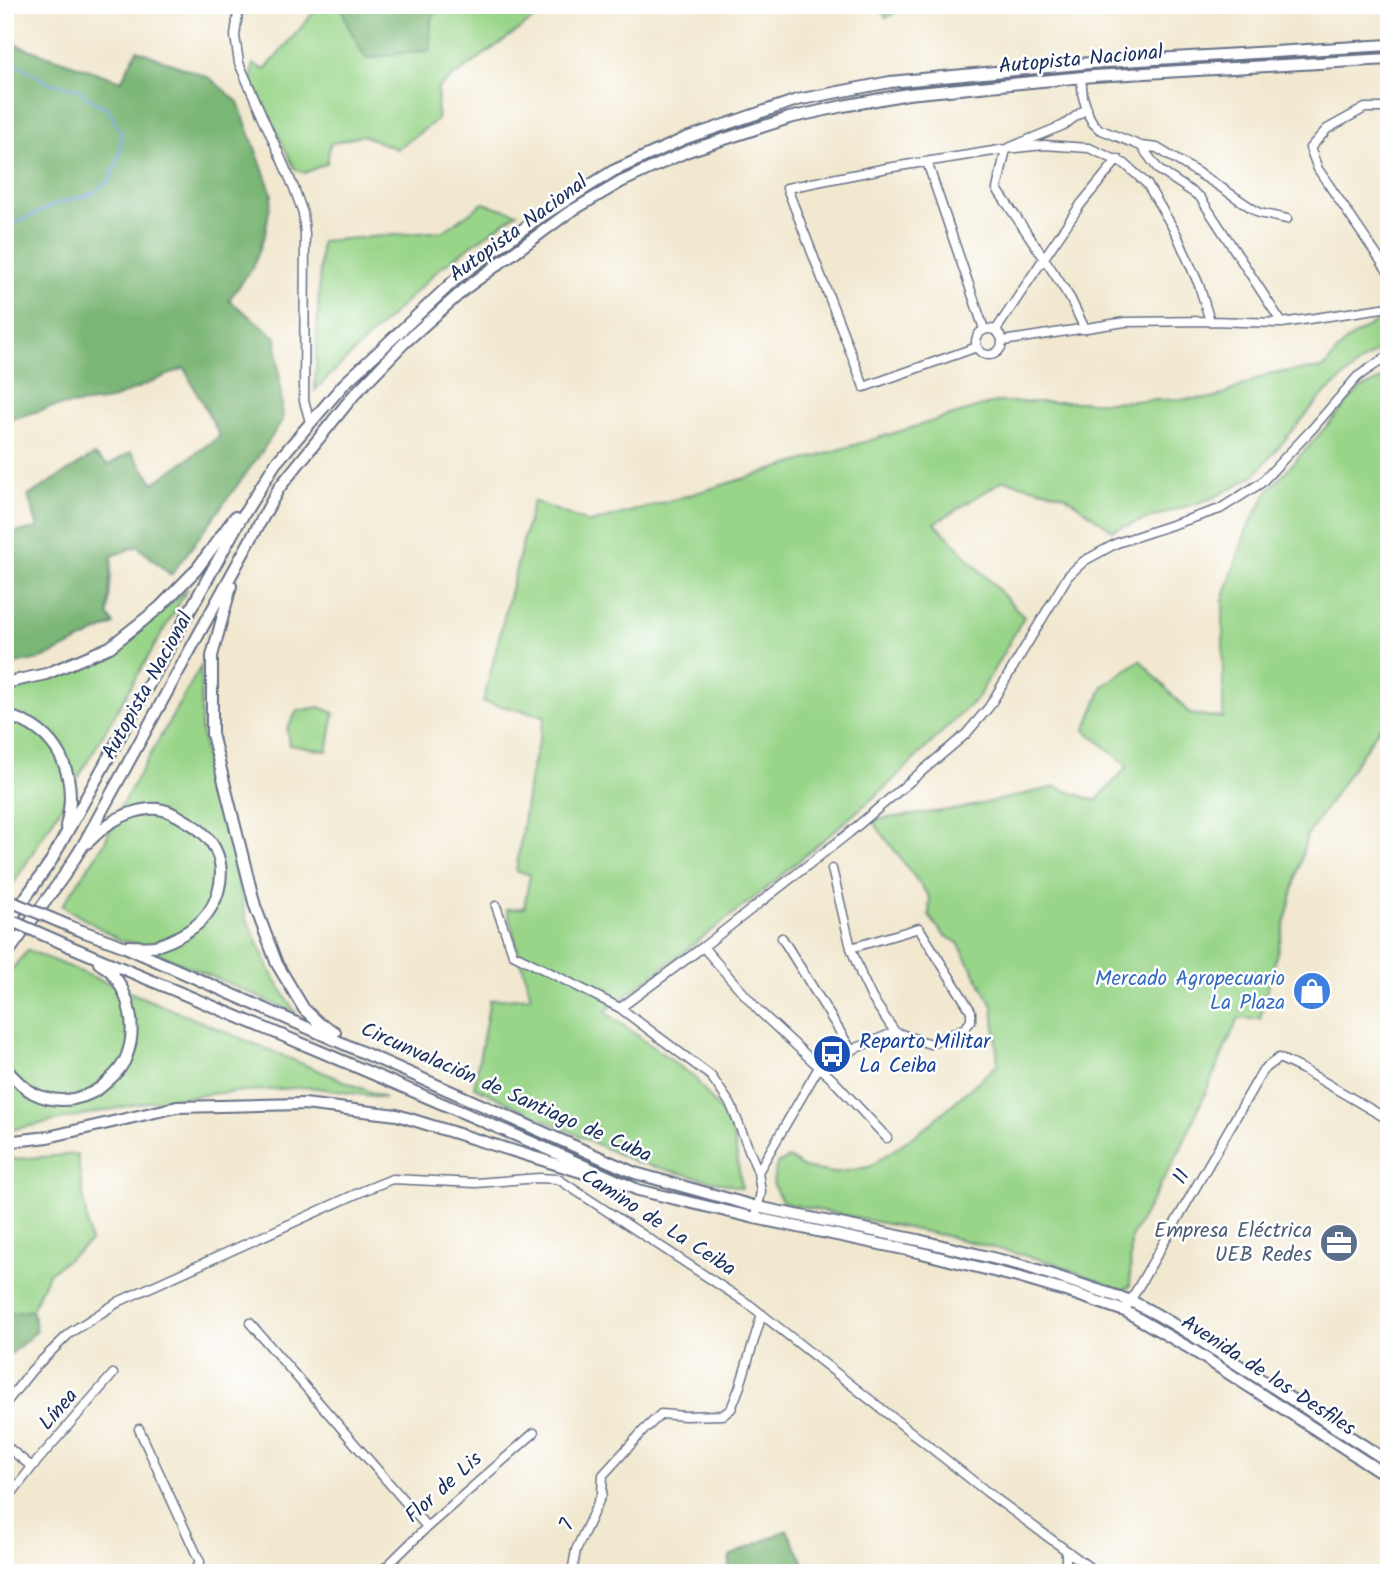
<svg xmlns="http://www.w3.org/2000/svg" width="1394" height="1578" viewBox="0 0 1394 1578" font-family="Kalam,sans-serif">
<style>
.green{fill:#99d589;stroke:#5a8274;stroke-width:2}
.forest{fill:#7ab675;stroke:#4a726a;stroke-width:2}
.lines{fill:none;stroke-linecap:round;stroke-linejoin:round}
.stream{stroke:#72a1db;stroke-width:2.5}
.minor-casing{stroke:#667086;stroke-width:11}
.highway-casing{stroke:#667086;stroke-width:14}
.minor{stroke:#fff;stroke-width:8}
.highway{stroke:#fff;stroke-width:10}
.highway-bridge-casing{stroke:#667086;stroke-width:14;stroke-linecap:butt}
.highway-bridge{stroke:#fff;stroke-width:10}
.labels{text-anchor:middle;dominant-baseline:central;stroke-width:5;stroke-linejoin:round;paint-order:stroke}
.street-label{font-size:21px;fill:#1b2f5e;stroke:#fff}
.shop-label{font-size:21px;fill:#366cbe;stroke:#fff;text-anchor:end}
.transit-label{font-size:21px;fill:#164399;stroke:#fff;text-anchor:start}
.service-label{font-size:21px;fill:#4e5e75;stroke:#fff;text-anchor:end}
</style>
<rect width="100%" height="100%" fill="#fff"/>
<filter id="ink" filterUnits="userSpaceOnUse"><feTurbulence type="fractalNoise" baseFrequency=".0143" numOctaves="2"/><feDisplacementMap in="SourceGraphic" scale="14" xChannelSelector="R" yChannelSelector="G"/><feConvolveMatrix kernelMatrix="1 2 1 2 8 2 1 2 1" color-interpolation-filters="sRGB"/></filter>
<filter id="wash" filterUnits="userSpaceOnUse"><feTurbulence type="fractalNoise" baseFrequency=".00686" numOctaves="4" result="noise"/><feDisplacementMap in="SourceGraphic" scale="28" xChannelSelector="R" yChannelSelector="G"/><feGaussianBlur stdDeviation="1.57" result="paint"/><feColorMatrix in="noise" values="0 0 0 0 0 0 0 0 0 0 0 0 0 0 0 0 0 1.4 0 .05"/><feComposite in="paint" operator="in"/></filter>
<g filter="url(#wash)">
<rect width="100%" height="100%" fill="#f1e8cf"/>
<path class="green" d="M320,5H542L546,10L438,88L437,120L397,149L362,135L330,144L327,163L305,173L295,169L252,82L253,64L265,70Z
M878,5H906L886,18Z
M483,203L517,213L440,268L315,390L321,241L444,231Z
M1389,314V344L1364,360L1322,396L1255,475L1213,498L1112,530L1064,495L1004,480L935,523L1024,617L978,697L887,786L763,891L605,1012L694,1077L732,1127L742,1188L635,1162L474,1087L490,1000L531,997L507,909L524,908L530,874L516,872L530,775L545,716L483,702L533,501L590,523L683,497L996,402H1105L1215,398L1271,373L1324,368L1346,341Z
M1389,376V717L1384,721L1307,836L1260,1019H1238L1182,1146L1131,1238L1130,1286L1121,1290L1054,1263L946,1236L784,1203C772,1186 771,1185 777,1164L789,1158L804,1168L834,1173L869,1167L925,1128L998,1064L993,1006L958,943L944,935L929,916L930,898L872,820L959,809L1056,787L1096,801L1128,766L1085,730L1103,686L1140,660L1190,714L1223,718V600L1247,529L1269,490L1360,389Z
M188,588L71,790C65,802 58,812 51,823C37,845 24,868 9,890L5,888V691L51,679L115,652Z
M201,666V728L211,790L231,847L246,918L273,977L296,1013L132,942L120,940L62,906L104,844L117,813Z
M320,707L334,713L327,751L289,745L287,730L297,711Z
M28,950L385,1098L310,1087L218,1093L153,1101L5,1131V977Z
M77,1154L90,1242L48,1274L32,1310L5,1314V1160Z"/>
<path class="forest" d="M342,5H443L431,19L430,51L402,53L366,59L347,24Z
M5,41L121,81L137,50L210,78L238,102L272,194L265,234L253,267L229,300L276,337L283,419L259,456L171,575L137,546L112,556L108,615L114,624L44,658L5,666V534L38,528L28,496L94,455L108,465L131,452L154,483L220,436L184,368L110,400L52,407L5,421V192L11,189L5,172Z
M32,1310L37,1331L5,1359V1314Z
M787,1530L809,1573H728L730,1556Z"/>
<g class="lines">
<path class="stream" d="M5,60L15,63L49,83L77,89L98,104L106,106L121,132L120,154L110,180L92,194L56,204L5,228"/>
</g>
</g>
<g filter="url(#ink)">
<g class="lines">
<defs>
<path id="minor" d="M239,5L235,36L239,63L294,188L303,213L305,235L304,401L310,422
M1081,77L1083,97L1089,116L1093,123L1099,129L1141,146L1157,148L1213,182L1259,213L1287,219
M1087,108L1064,125L1006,149L997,189L1044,258L1081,204L1118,159
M1382,108H1365L1327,129L1310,148L1318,169L1389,273
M1141,146L1159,170L1200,197L1282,323
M927,162L984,329
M976 342a13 13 0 1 1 26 0a13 13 0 1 1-26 0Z
M996,330L1044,258L1070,298L1085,329
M1003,341L1125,322L1210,321L1282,323L1389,307
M977,347L864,387L787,188L887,168L1006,149L1044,145L1089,148L1125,164L1147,184L1176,233L1199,285L1210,321
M832,869L851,948L862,977L872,998L895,1032L930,1044L965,1028L971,1021V1011L919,928L851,948
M496,906L513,954L620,1008L711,1076L731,1105L758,1172L761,1192L757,1211
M782,938L852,1051
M703,947L759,1011L833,1080L887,1138
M620,1008L703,947L849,833L966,734L989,707L1068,576L1084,561L1117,543L1220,509L1261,483L1313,428L1357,377L1389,355
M758,1172L819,1067L835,1057L895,1032
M1128,1305L1263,1070L1279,1058L1302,1069L1389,1120
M250,1323L427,1527
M5,1404L32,1370L71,1332L120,1301L365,1190L392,1179L476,1183L539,1178L558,1179L750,1305L987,1492L1097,1573
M139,1429L200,1562L193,1573
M5,1445L32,1467
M5,1502L32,1467L113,1374
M1066,1551V1573
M380,1573L427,1527L534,1433
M572,1573L576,1550L602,1494L603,1475L644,1430L661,1414L685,1416L723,1415L731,1409L740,1386L762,1314"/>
<path id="highway" d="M231,586L212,656V734L255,906L277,964L304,1009L320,1024L335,1032
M5,683L46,674L110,647L160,607L196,570L235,517
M5,715C59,729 79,775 66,826
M87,843C95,836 103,827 112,822C123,815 144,807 158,809C166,810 175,814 183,819C194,825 204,832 211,842C232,872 217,914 188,931C178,937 167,944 154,946C146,947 136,946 127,946
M5,927L51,861L239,522L275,464L344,384L457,278L534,221L573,196L613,171L686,138L797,100L890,82L1090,63L1389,45
M74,928L123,946L635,1173L757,1207L918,1240L1025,1266L1131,1301L1156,1314L1195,1337L1389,1462
M69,946L324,1053L536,1144L638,1190L755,1218L918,1252L1021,1278L1072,1293L1125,1311L1191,1349L1389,1477
M5,957L63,877L82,847L279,488L353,396L403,344L466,288L568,213L621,182L688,151L789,118L843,106L908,94L1094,76L1389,59
M5,1068C13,1077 22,1087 33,1093C59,1106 89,1100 108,1081C116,1074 124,1065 127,1055C137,1029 130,995 112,973C109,969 103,966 99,963
M5,1142L48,1137L177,1107L304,1104L397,1115L591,1175"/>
</defs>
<use href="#minor" class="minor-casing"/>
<use href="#highway" class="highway-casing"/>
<use href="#minor" class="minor"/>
<use href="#highway" class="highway"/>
<defs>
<path id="highway-bridge" d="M5,899L74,928
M5,918L69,946"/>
</defs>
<use href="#highway-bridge" class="highway-bridge-casing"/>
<use href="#highway-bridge" class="highway-bridge"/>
</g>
</g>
<defs>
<symbol id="shop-disc" viewBox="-11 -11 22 22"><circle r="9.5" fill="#3f7fe0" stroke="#fff"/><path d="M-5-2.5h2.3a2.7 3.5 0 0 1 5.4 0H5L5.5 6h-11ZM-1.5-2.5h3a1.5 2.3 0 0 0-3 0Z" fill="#fff"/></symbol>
<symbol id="bus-disc" viewBox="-11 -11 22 22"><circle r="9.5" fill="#1a4fb4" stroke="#fff"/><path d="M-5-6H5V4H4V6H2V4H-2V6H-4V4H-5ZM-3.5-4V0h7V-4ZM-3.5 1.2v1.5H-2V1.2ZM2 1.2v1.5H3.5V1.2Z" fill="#fff"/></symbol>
<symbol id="office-disc" viewBox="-11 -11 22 22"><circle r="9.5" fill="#5c6f8a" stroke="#fff"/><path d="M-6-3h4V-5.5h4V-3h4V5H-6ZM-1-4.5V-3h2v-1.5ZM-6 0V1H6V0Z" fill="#fff"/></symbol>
</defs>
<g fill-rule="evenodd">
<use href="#shop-disc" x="1290" y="969" width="44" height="44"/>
<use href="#bus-disc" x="810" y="1032" width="44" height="44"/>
<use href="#office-disc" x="1317" y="1221" width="44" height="44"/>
</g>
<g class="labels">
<g class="street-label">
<text transform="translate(1081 60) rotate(-5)">Autopista Nacional</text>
<text transform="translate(519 229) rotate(-36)">Autopista Nacional</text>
<text transform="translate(148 686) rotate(-61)">Autopista Nacional</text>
<text transform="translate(506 1093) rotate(24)">Circunvalación de Santiago de Cuba</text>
<text transform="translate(1182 1177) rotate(-60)">11</text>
<text transform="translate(658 1223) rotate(33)">Camino de La Ceiba</text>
<text transform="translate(1268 1376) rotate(33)">Avenida de los Desfiles</text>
<text transform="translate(59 1410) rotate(-49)">Línea</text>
<text transform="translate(444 1488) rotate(-42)">Flor de Lis</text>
<text transform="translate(568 1525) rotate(-66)">7</text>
</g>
<g class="shop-label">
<text x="1285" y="979">Mercado Agropecuario<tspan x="1285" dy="24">La Plaza</tspan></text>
</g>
<g class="transit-label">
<text x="859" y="1042">Reparto Militar<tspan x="859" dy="24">La Ceiba</tspan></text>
</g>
<g class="service-label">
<text x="1312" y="1231">Empresa Eléctrica<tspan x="1312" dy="24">UEB Redes</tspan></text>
</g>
</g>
<rect width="1394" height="1578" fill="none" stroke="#fff" stroke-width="28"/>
</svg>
